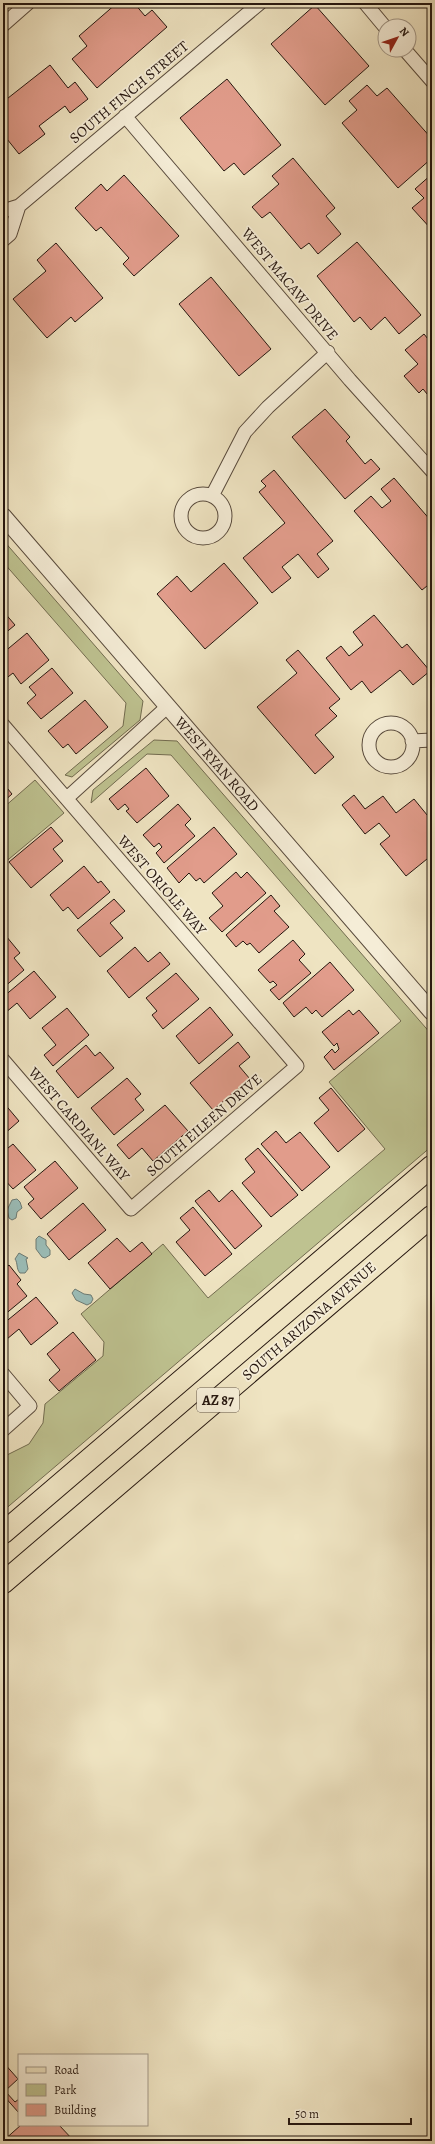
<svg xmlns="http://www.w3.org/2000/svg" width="435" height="2144" viewBox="0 0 435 2144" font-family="Alegreya,serif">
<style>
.green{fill:#bec290;stroke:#726c50}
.water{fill:#9bbeb9;stroke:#6c7b75}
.building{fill:#e19c8b;stroke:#25160f}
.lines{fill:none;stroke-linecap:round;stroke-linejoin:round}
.minor-casing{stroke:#584a3c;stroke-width:15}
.tertiary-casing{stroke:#584a3c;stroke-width:18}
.primary-casing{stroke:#25160f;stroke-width:23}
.minor{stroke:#f5edd7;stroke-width:13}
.tertiary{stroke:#f5edd7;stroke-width:16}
.primary{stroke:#efe4c2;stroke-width:21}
.labels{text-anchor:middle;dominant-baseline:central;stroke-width:3.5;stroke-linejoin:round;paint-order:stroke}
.shield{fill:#f5edd7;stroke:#63564b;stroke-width:1}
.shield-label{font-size:14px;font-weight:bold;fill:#25160f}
.street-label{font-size:15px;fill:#25160f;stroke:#f5edd7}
</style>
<rect width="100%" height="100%" fill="#efe4c2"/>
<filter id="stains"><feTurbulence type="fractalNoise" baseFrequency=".005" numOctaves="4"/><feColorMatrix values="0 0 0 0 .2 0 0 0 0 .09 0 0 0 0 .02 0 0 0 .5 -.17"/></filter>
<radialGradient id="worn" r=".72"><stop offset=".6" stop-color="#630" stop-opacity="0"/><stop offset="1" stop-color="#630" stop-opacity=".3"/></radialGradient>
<path class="green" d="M3,540L143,701L140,720L72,777L65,775L123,726L126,703L3,562Z
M154,740L177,741L432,1035V1146L3,1511V1457L29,1444L43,1423L45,1404L103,1356L104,1342L81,1314L163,1244L208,1298L385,1149L329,1082L401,1021L171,755L147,754L91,803L93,790Z
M35,780L64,813L3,864V808Z"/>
<path class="water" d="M17,1199L20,1202L22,1208L17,1212L16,1218L12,1220L9,1218L7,1210L12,1200Z
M39,1236L46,1240V1245L50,1250V1255L45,1258L42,1257L36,1249V1239Z
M19,1253L28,1258L26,1259L28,1269L25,1273H20C16,1269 18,1263 15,1259Z
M75,1289L84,1294L91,1295L93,1299L91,1303L87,1305L76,1300L72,1293Z"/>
<path class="building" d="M117,3H134L145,16L152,10L167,27L97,88L72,59L87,46L79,36Z
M315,5L369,66L325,105L271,44Z
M50,65L68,88L75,82L88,99L70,113L65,106L39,126L45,134L19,154L3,134V102Z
M227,79L281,145L244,175L234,163L224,171L180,118Z
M367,85L377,96L387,88L432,139V158L398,188L342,123L357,110L349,101Z
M293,158L335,208L326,216L341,234L318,254L309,243L301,249L270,212L262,218L252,207L279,184L272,176Z
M432,174V230L412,208L424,198L415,189Z
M124,175L179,236L134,276L123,264L129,258L101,227L96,231L75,208L101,184L107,191Z
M357,242L421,315L399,334L385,317L371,330L360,317L354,322L317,276Z
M56,243L103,298L75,322L71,317L47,338L13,299L46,271L37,260Z
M211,277L271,349L239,376L179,304Z
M424,334L432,344V400L423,389L419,393L404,376L418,364L405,350Z
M325,409L350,437L346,441L365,464L371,459L380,469L345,499L292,437Z
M274,470L333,541L317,554L329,569L318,578L298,554L282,567L291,578L272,593L243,558L285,523L259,492L266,486L261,481Z
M394,478L432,522V582L422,590L354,511L371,496L382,508L391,501L381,489Z
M224,563L258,603L205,649L157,594L177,576L191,592Z
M3,611L15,625L3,635Z
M374,615L402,648L407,644L430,671L413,685L400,670L371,693L362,681L351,690L326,658L341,646L349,656L363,645L353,632Z
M27,633L49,660L21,684L13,673L4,680L3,653Z
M298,650L340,699L329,708L337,716L315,735L334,757L315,774L257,707L297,673L286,660Z
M52,668L73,693L41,719L27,703L36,695L29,687Z
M85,700L108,727L76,754L68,744L63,748L48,731Z
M146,768L169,796L137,823L126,811L129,809L125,804L118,810L109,799Z
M3,783L12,794L3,802Z
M354,795L365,809L383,796L396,813L414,799L432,821V865L427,859L406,876L380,844L390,836L379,823L365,834L342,805Z
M178,804L191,819L185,825L195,836L164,863L156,853L162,847L159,843L154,847L143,835Z
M51,827L63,841L53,849L63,861L31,888L9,862Z
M214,827L237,854L204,883L200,878L196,881L189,873L179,883L167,868Z
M84,866L98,883L101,881L110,892L78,919L68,907L63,911L50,895Z
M236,872L241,878L247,872L266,893L222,932L209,918L223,906L212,893Z
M271,895L280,906L274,911L289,927L259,953L250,943L247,945L243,941L236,947L226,935Z
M114,899L125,911L110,923L123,938L100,957L77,930Z
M6,936L20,953L14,958L24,970L3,988V939Z
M293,940L305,954L299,960L311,973L279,1000L270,990L277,985L273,981L270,983L258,970Z
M135,947L148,962L160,952L170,964L129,998L107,971Z
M330,962L354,990L322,1017L316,1010L312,1014L306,1007L294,1017L283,1003Z
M34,971L56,997L30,1019L17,1003L5,1013L3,1010V997Z
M176,973L199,999L163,1029L152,1015L157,1011L146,998Z
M210,1007L233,1035L199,1064L176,1036Z
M67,1008L89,1035L53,1066L44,1055L56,1045L42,1028Z
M349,1010L353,1015L359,1010L379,1033L334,1070L324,1057L332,1049L335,1053L339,1049L337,1043L334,1046L322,1032Z
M238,1042L250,1057L239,1066L250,1079L213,1110L190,1083Z
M86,1045L95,1056L100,1052L114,1068L78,1098L56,1071Z
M127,1078L141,1094L135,1099L144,1110L114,1135L91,1108Z
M331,1088L365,1129L338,1152L314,1123L329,1110L319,1098Z
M3,1102L19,1121L3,1135Z
M165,1105L188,1131L153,1161L142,1148L129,1159L117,1145Z
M276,1131L286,1143L300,1132L330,1167L302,1191L261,1144Z
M13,1144L36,1170L13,1189L3,1178V1152Z
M258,1148L298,1195L271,1217L242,1183L255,1172L245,1159Z
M55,1161L78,1188L41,1219L28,1204L34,1199L24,1187Z
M209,1190L219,1202L232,1190L262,1226L235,1249L195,1201Z
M83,1203L106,1230L69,1260L47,1234Z
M193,1207L232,1254L205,1276L176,1242L190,1230L180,1218Z
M117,1238L130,1252L142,1242L152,1254L110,1289L88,1263Z
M9,1265L21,1280L17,1284L27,1296L3,1316V1270Z
M36,1297L58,1323L31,1345L19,1329L7,1339L3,1334V1324Z
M73,1332L96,1360L59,1391L49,1380L60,1370L47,1354Z
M3,2062L18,2079L5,2091L15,2102L19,2099V2113L3,2095Z
M21,2125H59L74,2141H3Z"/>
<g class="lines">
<defs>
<path id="minor" d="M365,3L385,27
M3,25L28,3
M405,50L432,81
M125,116L350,380L432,471
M3,211L19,206L260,3
M3,240L10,234L19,206
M181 516a22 22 0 1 1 44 0a22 22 0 1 1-44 0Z
M212,496L245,432L268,407L328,352
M369 745a22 22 0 1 1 44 0a22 22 0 1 1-44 0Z
M3,725L297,1066L131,1209L3,1060
M412,741L432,740
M67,798L167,707
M3,1374L30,1406L3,1430"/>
<path id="tertiary" d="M3,516L432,1012"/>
<path id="primary" d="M3,1533L432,1166
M3,1583L432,1216"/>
</defs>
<use href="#minor" class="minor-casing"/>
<use href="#tertiary" class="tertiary-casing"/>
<use href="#primary" class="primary-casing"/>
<use href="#minor" class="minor"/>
<use href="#tertiary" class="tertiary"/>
<use href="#primary" class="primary"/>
</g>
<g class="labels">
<rect class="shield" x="197" y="1388" width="42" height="24" rx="3"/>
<g class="shield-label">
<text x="218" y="1400">AZ 87</text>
</g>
<g class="street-label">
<text transform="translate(129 92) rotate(-40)">SOUTH FINCH STREET</text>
<text transform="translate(290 284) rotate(50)">WEST MACAW DRIVE</text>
<text transform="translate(217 764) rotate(49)">WEST RYAN ROAD</text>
<text transform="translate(162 885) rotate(49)">WEST ORIOLE WAY</text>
<text transform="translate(79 1124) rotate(49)">WEST CARDIANL WAY</text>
<text transform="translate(204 1125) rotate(-41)">SOUTH EILEEN DRIVE</text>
<text transform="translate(309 1321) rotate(-41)">SOUTH ARIZONA AVENUE</text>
</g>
</g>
<rect width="435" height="2144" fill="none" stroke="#efe4c2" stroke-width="16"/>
<rect x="4" y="4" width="427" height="2136" fill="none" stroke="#25160f" stroke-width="2"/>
<rect x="8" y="8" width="419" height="2128" fill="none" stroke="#25160f"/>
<rect x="18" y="2054" width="130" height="72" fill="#f5edd7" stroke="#a29787"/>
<rect x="26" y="2067" width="20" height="6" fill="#efe4c2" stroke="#a29787"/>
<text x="54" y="2074" font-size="12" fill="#25160f">Road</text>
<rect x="26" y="2084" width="20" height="12" fill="#bec290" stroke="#a29787"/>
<text x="54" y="2094" font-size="12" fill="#25160f">Park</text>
<rect x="26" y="2104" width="20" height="12" fill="#e19c8b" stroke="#a29787"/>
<text x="54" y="2114" font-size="12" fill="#25160f">Building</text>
<g transform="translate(397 38) rotate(50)"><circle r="19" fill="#f5edd7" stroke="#a29787"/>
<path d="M0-3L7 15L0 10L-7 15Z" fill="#8f2418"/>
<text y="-6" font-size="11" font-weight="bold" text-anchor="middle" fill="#25160f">N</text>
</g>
<path d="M289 2118v6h122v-6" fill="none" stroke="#25160f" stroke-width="2"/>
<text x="295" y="2118" font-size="12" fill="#25160f" stroke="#f5edd7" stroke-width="3" paint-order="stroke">50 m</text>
<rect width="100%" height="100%" filter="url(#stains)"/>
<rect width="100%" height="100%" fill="url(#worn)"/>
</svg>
